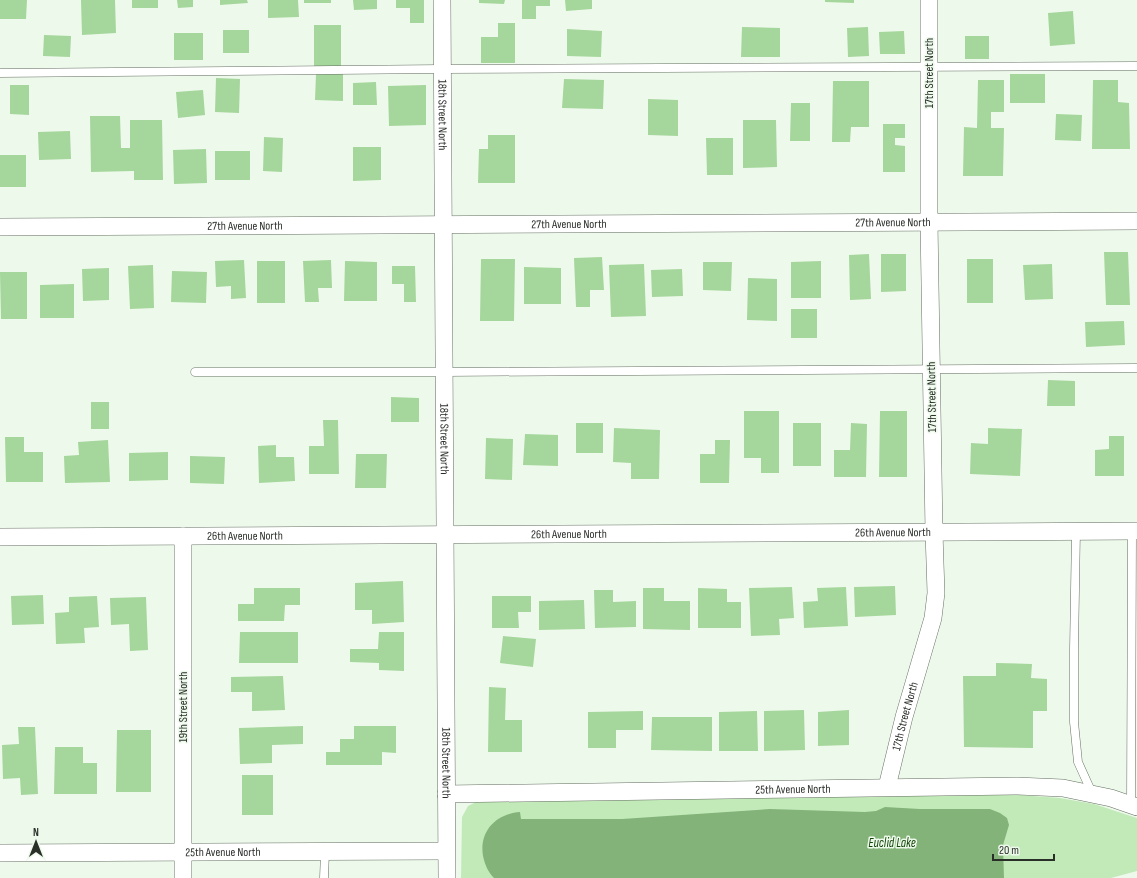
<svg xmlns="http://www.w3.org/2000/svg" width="1137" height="878" viewBox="0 0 1137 878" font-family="'Sofia Sans Condensed',sans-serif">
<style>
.green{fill:#c2eab9}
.water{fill:#84b37a}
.building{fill:#a5d69b}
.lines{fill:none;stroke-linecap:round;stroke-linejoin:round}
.service-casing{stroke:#646e61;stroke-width:9}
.minor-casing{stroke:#646e61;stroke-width:18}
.service{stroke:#fff;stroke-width:8}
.minor{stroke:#fff;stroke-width:17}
.labels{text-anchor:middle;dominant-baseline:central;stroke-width:3;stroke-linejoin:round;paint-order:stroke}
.street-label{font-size:12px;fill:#2a2e29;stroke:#edfaeb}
.water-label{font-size:13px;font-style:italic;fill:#154409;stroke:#edfaeb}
</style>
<rect width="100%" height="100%" fill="#edfaeb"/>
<path class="green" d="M1004,794L1060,798L1094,804L1137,818V871L1111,878H461L462,817L468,806L476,802Z"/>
<path class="water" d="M885,807L920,809H990L1000,813L1007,818L1009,825L1003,845L1004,878H494C488,872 485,865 483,856C479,832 495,814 520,812L521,819H622L770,809L865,812L876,811Z"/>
<path class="building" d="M0,0H27L26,19H0Z
M81,0H115L116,33L82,35Z
M132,0H158V8H132Z
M177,0H193V7L178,8Z
M220,0H247L248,3L220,5Z
M268,0H298L299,17L268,18Z
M304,0H331V3H304Z
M353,0H377V9L354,10Z
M396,0H424V23H410V8H396Z
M479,0H505L504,4L479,3Z
M522,0H550V6H536V19H522Z
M565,0H592V9L566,11Z
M825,0H854V3L825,2Z
M1073,11L1075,44L1050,46L1048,13Z
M498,23H515V63H481V37H498Z
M314,25H341V66H314Z
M742,27L780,28V57H741Z
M868,27L869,56L848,57L847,28Z
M567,29L602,31L601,57L567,56Z
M223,30H249V53H223Z
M904,31L905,54H880L879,32Z
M174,33H203V60H174Z
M44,35L71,36L70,57L43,56Z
M965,36H989V59H965Z
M316,74H343V101L315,100Z
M1010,74H1045V103H1010Z
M216,78L240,79L239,113L215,112Z
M564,79L604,80L603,109L562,108Z
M978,80H1004V112H991V128H1004L1003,176H963L964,127L977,128Z
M1093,80H1118V102L1129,103L1130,149H1092Z
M833,81H869V127H851L850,142H832Z
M376,82L377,105H353V83Z
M10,85H29V115L10,114Z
M426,85V125L389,126L388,86Z
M203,90L205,115L178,118L176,92Z
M648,99L678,100V136L648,135Z
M791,103H810V141H790Z
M1056,114L1082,115L1081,141L1055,140Z
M90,116H120L121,148H130V120H162L163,180H134V171L91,172Z
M743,120H776L777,167L743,168Z
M883,124H905V138H895V145L905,146V172H883Z
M70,131L71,159L39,160L38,132Z
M488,135H515V183H478L479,149H488Z
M264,137L283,138L282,172L263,171Z
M706,138H733V175H707Z
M353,147H381V180L353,181Z
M206,149L207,183L174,184L173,150Z
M215,151H250V180H215Z
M0,155H26V187H0Z
M1104,252H1128L1130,305H1106Z
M869,254L871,299L850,300L849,255Z
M881,254H906V291L881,292Z
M602,257L604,290H590V307H576L574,258Z
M481,259H515L514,321H480Z
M967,259H993V303H967Z
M244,260L246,298L231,299V286L216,287L215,261Z
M331,260L332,288H318L319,302H305L303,261Z
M257,261H285V303H257Z
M345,261L377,262V301H344Z
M821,261V298H791V262Z
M703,262H732L731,291L703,290Z
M644,264L646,316L611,317L609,265Z
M1052,264L1053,299L1025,300L1023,265Z
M153,265L154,308L130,309L128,266Z
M392,266H415L416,302H404V284H392Z
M524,267L561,268V304H524Z
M109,268V300L83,301L82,269Z
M682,269L683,296L652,297L651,270Z
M172,271L207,272L206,303L171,302Z
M0,272H27V319H1Z
M748,278L777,279V321L747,320Z
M74,284V318H40V285Z
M791,309H817V338H791Z
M1124,321L1125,345L1086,347L1085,322Z
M1048,380L1075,381V406H1047Z
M391,397L419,398V422H391Z
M91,402H109V429H91Z
M744,411H779V473H761V458H744Z
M880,411H907V477H879Z
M323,420H338L339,474H309V446H324Z
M576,423H603V453H576Z
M793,423H821V466H793Z
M851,423L867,424L866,477H834V450H850Z
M614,428L660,430L659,479H631V463L613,462Z
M988,428L1022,429L1020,476L970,474L971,443L988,444Z
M525,434L558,435V466L523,465Z
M1109,436H1124V476H1095V450L1109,449Z
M5,437H24V452H43V482H6Z
M486,438L513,439L512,480L485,479Z
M108,440L110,482L65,483L64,456L79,455L78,442Z
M715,440H730L729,483H700V454H715Z
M276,445V457H294L295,481L259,483L258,446Z
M168,452V480L129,481V453Z
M356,454H387L386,488H355Z
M190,456L225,457L224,484L190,483Z
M403,581L404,622L372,624V610H355V583Z
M895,586L896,615L855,617L854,587Z
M792,587L794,618L779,619L780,635L751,636L749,588Z
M846,587L848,626L804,628L803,602L818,601L817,588Z
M254,588H300V605H285L284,621H238V604H254Z
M643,588H664V601H690V630L643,629Z
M698,588L727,589V602H741V628H698Z
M594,590H613V602L636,601V627L595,628Z
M43,595L44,624L12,625L11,596Z
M97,596L99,627L84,628L85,643L56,644L55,613L69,612V597Z
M492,596H531V612H518L519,628H492Z
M146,597L148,650L130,651L129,624L111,625L110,598Z
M584,600L585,629L539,630V601Z
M240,632H298V663H239Z
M379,632H404V671L379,670V663L350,662V649H378Z
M503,636L536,639L533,667L500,663Z
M996,663L1032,664L1031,678L1047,679V711H1033V748L964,747L963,676H996Z
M283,676L285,710L252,711V692H231V677Z
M489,687L506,688L505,720H522V752H488Z
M804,710L805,750L764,751V711Z
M849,710V745L818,746V712Z
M643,711V730H616V748H588V712Z
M757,711L758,751H719V712Z
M652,717H712V751L651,750Z
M303,726V744L272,745V763L240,764L239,728Z
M354,726H396V753L382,752V765H326V752H340V739H354Z
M18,727H35L38,794L21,795L20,778L3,779L2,745L19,744Z
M117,730H151V792H116Z
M55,747H83V763H97V794H54Z
M242,775H273V815H242Z"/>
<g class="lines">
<defs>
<path id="service" d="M0,73L442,69L1137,66
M195,372H444L1137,368
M1076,531L1074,649V722L1078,762L1092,793
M1131,805L1132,531
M324,878L325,852"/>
<g id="minor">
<path id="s1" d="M442,0L447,878"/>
<path id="s2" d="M0,227L1137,221"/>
<path d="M183,536V878"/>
<path id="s3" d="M0,537L1137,531"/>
<path id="s4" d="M887,787L904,717L933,618L936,593L934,532L929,222V0"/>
<path id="s5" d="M446,794L1017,786L1063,788L1111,798L1137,807"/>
<path id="s6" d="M0,853L446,851"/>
</g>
</defs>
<use href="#service" class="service-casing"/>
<use href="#minor" class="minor-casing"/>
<use href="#service" class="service"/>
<use href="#minor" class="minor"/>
</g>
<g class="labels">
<g class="street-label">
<text transform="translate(929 73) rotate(-90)">17th Street North</text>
<text stroke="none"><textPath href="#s1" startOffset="115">18th Street North</textPath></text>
<text stroke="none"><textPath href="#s2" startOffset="893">27th Avenue North</textPath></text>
<text stroke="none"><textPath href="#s2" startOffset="569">27th Avenue North</textPath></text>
<text stroke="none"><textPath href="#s2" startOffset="245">27th Avenue North</textPath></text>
<text transform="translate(932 397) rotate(-91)">17th Street North</text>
<text stroke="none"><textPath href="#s1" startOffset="439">18th Street North</textPath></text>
<text stroke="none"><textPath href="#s3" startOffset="893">26th Avenue North</textPath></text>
<text stroke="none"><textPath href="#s3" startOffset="569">26th Avenue North</textPath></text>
<text stroke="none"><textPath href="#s3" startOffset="245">26th Avenue North</textPath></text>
<text transform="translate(183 707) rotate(-90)">19th Street North</text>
<text stroke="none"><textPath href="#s4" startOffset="73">17th Street North</textPath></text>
<text stroke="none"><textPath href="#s1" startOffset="763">18th Street North</textPath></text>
<text stroke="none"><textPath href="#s5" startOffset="347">25th Avenue North</textPath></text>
<text stroke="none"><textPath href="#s6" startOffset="223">25th Avenue North</textPath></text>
</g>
<g class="water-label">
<text x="892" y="843">Euclid Lake</text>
</g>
</g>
<g transform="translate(36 842)" stroke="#edfaeb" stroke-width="3" paint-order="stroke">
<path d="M0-3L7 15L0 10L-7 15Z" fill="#2a2e29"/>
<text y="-6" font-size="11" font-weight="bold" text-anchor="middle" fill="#2a2e29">N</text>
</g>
<path d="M993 854v6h61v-6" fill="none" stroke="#2a2e29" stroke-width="2"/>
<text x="999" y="854" font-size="12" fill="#2a2e29" stroke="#edfaeb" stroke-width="3" paint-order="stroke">20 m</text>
</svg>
